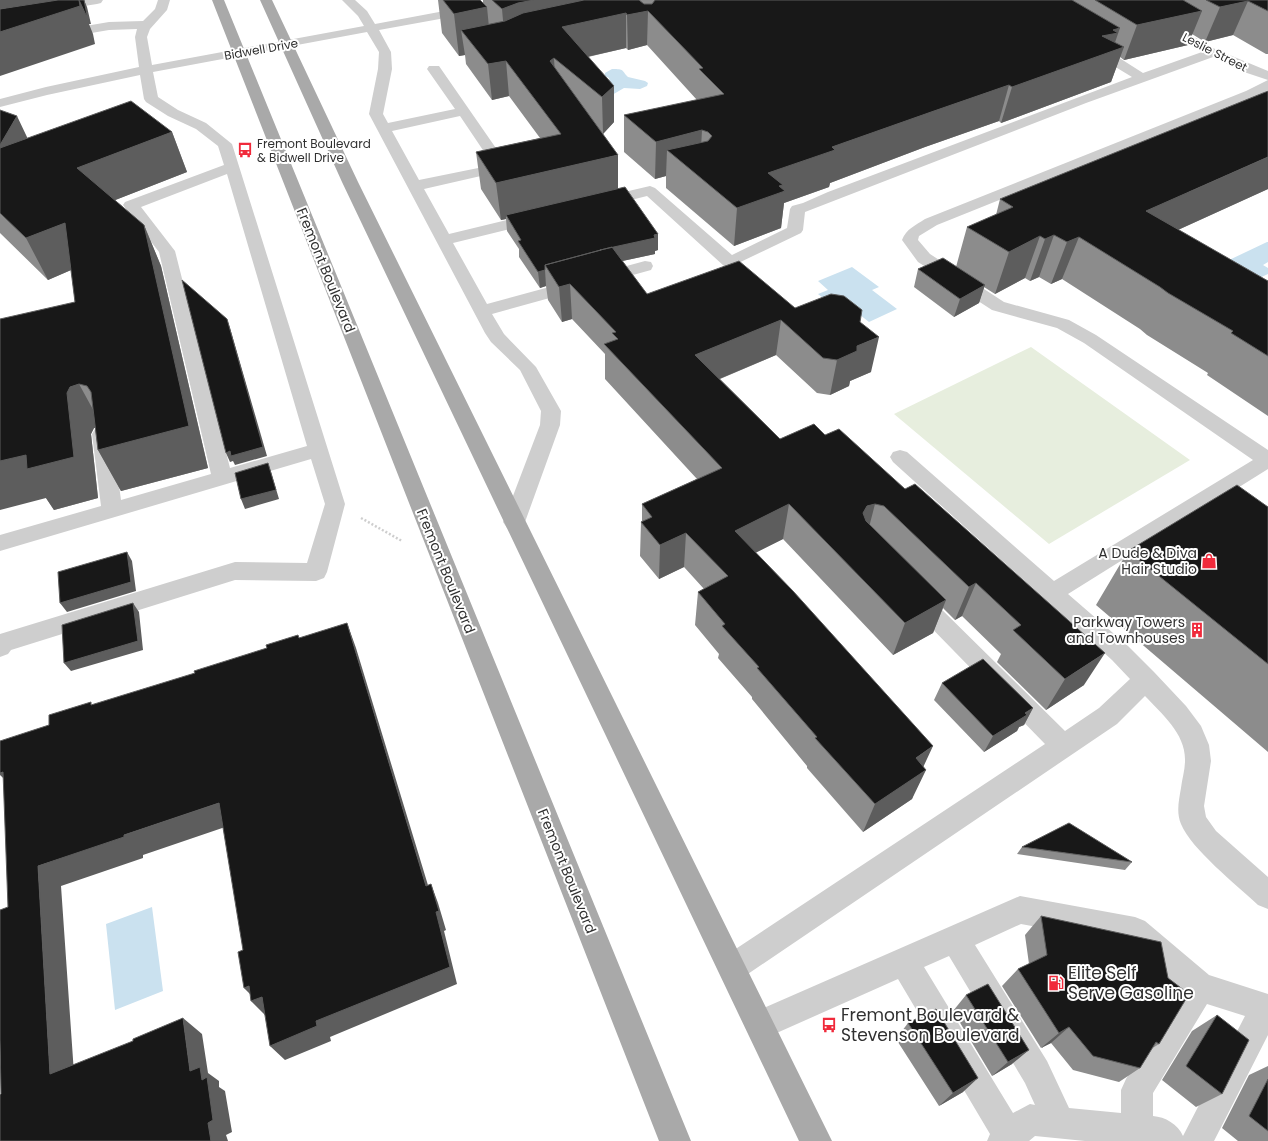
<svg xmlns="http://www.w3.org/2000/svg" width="1268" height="1141" viewBox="0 0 1268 1141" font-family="Poppins,sans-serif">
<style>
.green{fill:#e7eede}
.water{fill:#cae1ef}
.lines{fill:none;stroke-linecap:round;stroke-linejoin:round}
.path{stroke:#cecece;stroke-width:2.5;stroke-dasharray:2 2;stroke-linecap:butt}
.minor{fill:#cecece;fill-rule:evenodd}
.major{fill:#a9a9a9;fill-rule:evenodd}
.wall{fill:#8c8c8c}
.shaded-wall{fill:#5d5d5d}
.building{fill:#181818;stroke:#5d5d5d}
.labels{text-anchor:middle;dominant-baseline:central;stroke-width:4;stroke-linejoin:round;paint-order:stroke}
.far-street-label{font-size:12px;fill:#313131;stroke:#fff}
.far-poi-label{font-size:12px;fill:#313131;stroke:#fff;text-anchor:start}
.street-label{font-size:14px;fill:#313131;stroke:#fff}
.poi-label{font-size:14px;fill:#313131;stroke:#fff;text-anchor:end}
.near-poi-label{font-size:17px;fill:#313131;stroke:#fff;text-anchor:start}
</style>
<rect width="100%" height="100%" fill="#fff"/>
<path class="green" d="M1031,347L1190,460L1049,544L894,414Z"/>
<path class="water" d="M612,69C625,69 621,70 628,77L645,81L648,83L647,86L640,89L624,88L612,95L609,78L605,76V73Z
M1267,242H1268V262L1263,265L1268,268V274L1257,279L1206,271Z
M852,267L879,287L872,290L897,309L869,322L850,307L839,311L818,294L828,290L818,281Z
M152,907L163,991L115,1010L106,924Z"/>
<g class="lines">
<path class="path" d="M361,518L402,541"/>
<path class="minor" d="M74,0H103L101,3L97,4L0,19V11Z
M158,0H170L167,10L150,29L147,37L152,65L364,26L358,16L342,0H355L367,11L375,24L503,0H528L526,3L522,4L379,30L391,52L392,69L383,114L388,123L455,109L427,69L429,66H439L509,167L507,170L424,189L449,234L536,213L542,215L544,218L542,221L453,243L487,304L645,261L651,262L653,266L651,270L492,314L504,334L536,367L561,411L560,425L525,522L521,528L514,530L507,528L503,522L540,425L541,411L520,370L491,342L485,333L369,114L378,69L379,52L367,32L153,72L158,97L178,110L206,123L232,144L345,504L327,572L324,578L316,581L235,580L11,650L8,654L0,657V634L235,562L307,563L325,504L311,459L0,551V535L101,506L92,434L95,429L102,427L109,429L112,434L121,500L211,474L159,252L123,205L125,202L224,165L218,146L196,129L168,116L146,102L144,99L140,75L47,95L0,107V99L46,87L139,67L135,37L137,29L109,30L62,38L58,37L56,34L58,31L62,30L109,22L143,21L155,9ZM460,116L493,165L419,180L392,131ZM227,174L307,446L230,468L175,251L141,207Z
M1116,0H1130L1215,49L1268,71V90L1256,97L937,225L919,236L918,240L930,254L1004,302L1069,320L1096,335L1268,450V469L1068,594L1128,646L1154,672L1186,706L1201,726L1209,745L1211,761L1204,806L1206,817L1216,831L1268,877V909L1258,905C1237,885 1191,849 1181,824C1176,812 1179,800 1181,788C1182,779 1185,770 1185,761C1186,734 1162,714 1145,696L1117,724L742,978L732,982L722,978L718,968L722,958L1045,744L910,606L907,600L910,594L918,591L926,594L1065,731L1099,708L1130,679L1112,660L893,462L890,457L893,452L900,450L907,452L1054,581L1253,460L1084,343L1057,328L992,310L918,262L902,240C906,229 916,225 925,219L1246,91L1268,80L1244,72L1213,57L1086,103L805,212L803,230L801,233L730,267L724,266L647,196L603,207L598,205L595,202L598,199L603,197L650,186L655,188L732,255L787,228L790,209L792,206L803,203L828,192L1132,77L1089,51L1088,48L1089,45H1099L1143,73L1202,52L1153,24Z
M1020,896L1135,917L1145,921L1209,975L1268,994V1035L1214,1141H1085L1035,1136L1029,1141H987L990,1134L898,979L761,1040L750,1036L746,1025L750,1014ZM1021,924L1128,944L1181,990L1126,1079L1121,1090V1113L1069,1108L1047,1061L975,945ZM949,956L1025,1083L1035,1105L1030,1104L1013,1113L924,967ZM1207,1004L1245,1016L1183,1136C1178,1124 1165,1117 1153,1116V1093Z"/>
<path class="major" d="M212,0H224L691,1141H659Z
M260,0H272L358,182L832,1141H799L342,182Z"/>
</g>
<path class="wall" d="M438,0H480L483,3V0H1268V54H1266L1233,35L1205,42L1192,34L1188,45L1124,60L1120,57L1111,82L1001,123L999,121L925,147L830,183L829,187L784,203L781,228L734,246L666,188V176L655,179L624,152V115L697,100L647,45L628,50L626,48L588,57L614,86V122L603,134L602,133L618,189L658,234V250L655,251V254L622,261L647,294L795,308L860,322L871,372L850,381L849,386L830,395L817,393L776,355L720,379L780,439L814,424L1084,685L1046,710L997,662L1001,654L962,616L955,620L943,608L933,633L893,655L783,539L755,553L923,767L912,799L863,832L807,768V766L752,699V697L718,658L719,654L695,625L698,592L704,589L684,567L659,579L640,556L641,522L642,521V504L697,479L605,379V354L572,319L562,322L548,300L546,286L540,288L519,257V249L507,231L506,219L501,220L481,189L476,152L540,138L509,96L492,100L466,64L465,55L459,56L442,33Z
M0,110L27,138L172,132L187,172L115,200L144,225L161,266L208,468L121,491L98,450L95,428H94L91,434L98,498L54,510L46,498L75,302L71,270L48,280L0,233Z
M1268,189L1178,230L1268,281V416L1207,375L1208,373L1147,335L1140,329L1062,279L1051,284L1039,277L1030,281L1025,278L995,294L984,287L979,303L954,317L914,287L918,269L956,267L967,227L996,215L1000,199Z
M1268,507V752L1096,605L1128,551Z
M942,683L1033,708L1024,725L1019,727L1017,731L984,752L934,700Z
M1022,847L1132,862L1125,870L1017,854Z
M1041,916L1159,1044L1151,1049L1140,1068L1119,1082L1073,1070L1051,1043L1041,1048L1002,986L1018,969L1029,964L1025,935Z
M966,995L1012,1064L992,1076L953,1011Z
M1217,1015L1222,1094L1196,1107L1162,1080L1192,1031Z
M908,1023L963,1092L939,1106L896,1039Z
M1268,1066V1141H1238L1222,1128L1249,1075Z"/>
<path class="shaded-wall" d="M0,0H64L0,9Z
M79,0H84L87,7L91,24H89L93,34L95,44L0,76V32Z
M534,0H620L626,13V48L564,62L562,29L505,43L502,9L518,3Z
M1248,1L1233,35L1205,42L1220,7Z
M487,7L491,48L461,30L465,55L459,56L454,14Z
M648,11L647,45L628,50L627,15Z
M1202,11L1188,45L1124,60L1137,25Z
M1120,28L1112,51L1124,47L1111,82L1001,123L1012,87L1113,30Z
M554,58L556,94L550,61Z
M506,61L509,96L492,100L488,64Z
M1009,85L999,121L925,147L830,183L829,187L784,203L781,228L734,246L737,208L768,173L832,147L934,111Z
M614,86V122L603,134L602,97Z
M17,116L36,156L0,154V145Z
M702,130L700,167L667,150L666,176L655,179L656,142Z
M172,132L187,172L95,208L77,168Z
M618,155V192L506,215V219L501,220L496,183Z
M1268,157V189L1127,253L1146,211Z
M65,223L85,264L48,280L26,238Z
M144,225L161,266L208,468L121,491L98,450Z
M658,234V250L655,251V254L604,265L600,250Z
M1054,235L1039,277L1030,281L1045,239Z
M1040,236L1025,278L995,294L1009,252Z
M1079,237L1062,279L1051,284L1067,242Z
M545,270L546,286L540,288L538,272Z
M570,284L572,319L562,322L559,287Z
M985,285L979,303L954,317L960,299Z
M227,319L230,328L267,456L235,465L233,461L230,462L226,453Z
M781,320L776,355L693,390L695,355Z
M879,337L871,372L850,381L849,386L830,395L837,360L857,346Z
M79,384L102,426L94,428L91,434L98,498L54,510L46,498L0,510V461L67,393L70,387Z
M268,463L271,472L279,499L245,509L241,499Z
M789,504L783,539L731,565L735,531Z
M875,504L866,539L863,513L867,506Z
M686,533L684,567L659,579L660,545Z
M127,552L132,561L136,591L67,612L60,603Z
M976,583L962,616L955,620L969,587Z
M946,600L933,633L893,655L905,623Z
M133,603L139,612L143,650L71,671L64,663Z
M347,623L356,648L434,905L426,886Z
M1105,653L1084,685L1046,710L1065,679Z
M1033,708L1024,725L1019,727L1017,731L984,752L993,736Z
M933,746L920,774L926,770L912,799L863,832L875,804L916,758Z
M3,772L21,795L0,775V773Z
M219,803L234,824L143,855V858L61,886L75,1088L50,1074L38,866L124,835Z
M431,884L438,903L446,930L444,931L457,984L330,1037L331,1041L285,1060L270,1046L316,1021Z
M249,986L262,997L267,1017L251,1001L255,999L244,988Z
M183,1018L202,1034L208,1073L219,1081V1087L225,1091L232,1132L226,1135L228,1141H211L190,1071Z
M1069,1027L1051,1043L1041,1048L1059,1033Z
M1029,1050L1012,1064L992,1076L1008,1062Z
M978,1078L963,1092L939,1106L953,1093Z"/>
<path class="building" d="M58,0H79L80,6L0,32V9Z
M79,0H84L87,15H86Z
M443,0H480L487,7L454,14Z
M492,0H534L518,3L502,9Z
M584,0H639L644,4H652L655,0H1072L1120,28L1113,30L1118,33L1102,36L1124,47L1012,87L1009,85L934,111L832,147L835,150L768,173L783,185L779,186L785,191L737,208L667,150L708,141L712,136L708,132L702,130L656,142L624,115L724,94L699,69L703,68L648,11L627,15L626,13L562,27L614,86L602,97L554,58L550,61L618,155L496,183L476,152L561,134L506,61L488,64L461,30L505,21L523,13Z
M1095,0H1183L1202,11L1137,25Z
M1206,0H1268V11L1248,1L1220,7Z
M1268,91V157L1146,211L1268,281V356L1231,333L1233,331L1168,293L1160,287L1079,237L1067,242L1054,235L1045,239L1040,236L1009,252L967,227L1013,207L1000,199Z
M131,101L172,132L77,168L144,225L189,426L98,450L91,392L87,386L79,384L70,387L67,393L74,457L27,469L26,455L0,461V319L75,302L65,223L26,238L0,213V148Z
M0,110L17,116L0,145Z
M625,187L658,234L654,235L655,238L600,250H601L545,265V270L538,272L518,241L521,240L506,215Z
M612,247L647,294L739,261L795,308L831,294L844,296L862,310L860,322L879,337L857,346V351L837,360L823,358L781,320L695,355L780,439L814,424L825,435L839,429L905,489L915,484L1105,653L1065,679L1013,630L1021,625L976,583L969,587L884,506L875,504L867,506L863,513L866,521L946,600L905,623L789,504L735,531L793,591L933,746L916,758L926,770L875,804L815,738L817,737L757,668L759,667L722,626L725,624L698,592L728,576L686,533L660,545L641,522L652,517L642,504L722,468L604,344L618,339L612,333L616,332L570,284L559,287L545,265Z
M943,258L985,285L960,299L918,269Z
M182,280L227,319L263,447L231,456L230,451L226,453Z
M268,463L276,490L241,499L235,473Z
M1237,485L1268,507V664L1128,551Z
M127,552L131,582L60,603L58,572Z
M133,603L138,641L64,663L62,625Z
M347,623L426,886L431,884L439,911L436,912L450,967L316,1021L317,1026L270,1046L262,997L251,1001L249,986L244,988L238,952L243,950L219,803L124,835V837L38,866L50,1074L133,1041V1039L183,1018L190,1071L200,1067L202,1080L207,1077L213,1120L208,1123L211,1141H0V1095L1,1094L0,1040V910L8,907L3,772L0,773V741L49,725V715L91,702V705L195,673L194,671L267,648L266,645L298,635L299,638Z
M983,659L1033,708L1025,713L1027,715L993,736L942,683Z
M1069,823L1132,862L1022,847Z
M1041,916L1161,942L1168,978L1189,994L1159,1044L1156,1042L1140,1068L1093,1056L1069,1027L1059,1033L1018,969L1047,955Z
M988,984L1029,1050L1008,1062L966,995Z
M936,1009L978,1078L953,1093L908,1023Z
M1217,1015L1249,1040L1222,1094L1186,1066Z
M1268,1079V1131L1249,1116Z"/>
<defs>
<symbol id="bus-bare" viewBox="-9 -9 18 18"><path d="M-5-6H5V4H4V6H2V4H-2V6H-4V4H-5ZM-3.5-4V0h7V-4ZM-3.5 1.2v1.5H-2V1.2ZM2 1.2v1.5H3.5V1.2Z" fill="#f02a3b" stroke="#fff" stroke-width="2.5" paint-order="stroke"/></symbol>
<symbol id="shop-bare" viewBox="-9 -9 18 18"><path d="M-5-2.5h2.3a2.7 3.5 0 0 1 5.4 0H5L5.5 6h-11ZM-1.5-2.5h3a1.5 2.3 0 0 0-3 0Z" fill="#f02a3b" stroke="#fff" stroke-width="2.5" paint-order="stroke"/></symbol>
<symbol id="building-bare" viewBox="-9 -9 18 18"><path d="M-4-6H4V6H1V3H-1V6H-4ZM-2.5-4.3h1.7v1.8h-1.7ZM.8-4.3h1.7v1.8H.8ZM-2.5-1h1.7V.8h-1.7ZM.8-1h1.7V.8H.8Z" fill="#f02a3b" stroke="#fff" stroke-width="2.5" paint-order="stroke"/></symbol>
<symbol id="fuel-bare" viewBox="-9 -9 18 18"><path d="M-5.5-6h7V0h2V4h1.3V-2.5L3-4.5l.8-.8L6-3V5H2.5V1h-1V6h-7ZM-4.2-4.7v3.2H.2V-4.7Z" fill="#f02a3b" stroke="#fff" stroke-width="2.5" paint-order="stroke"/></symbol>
</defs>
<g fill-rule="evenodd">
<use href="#bus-bare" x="234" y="139" width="22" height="22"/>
<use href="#shop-bare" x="1198" y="550" width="22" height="22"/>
<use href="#building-bare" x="1186" y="619" width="22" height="22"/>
<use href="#fuel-bare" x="1045" y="972" width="22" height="22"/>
<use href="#bus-bare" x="818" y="1014" width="22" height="22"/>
</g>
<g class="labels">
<g class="far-street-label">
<text transform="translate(261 49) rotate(-10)">Bidwell Drive</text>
<text transform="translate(1215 52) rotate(27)">Leslie Street</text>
</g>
<g class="far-poi-label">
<text x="257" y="143">Fremont Boulevard<tspan x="257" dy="14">&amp; Bidwell Drive</tspan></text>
</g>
<g class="street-label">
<text transform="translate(326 270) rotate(68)">Fremont Boulevard</text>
<text transform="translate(446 571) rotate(68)">Fremont Boulevard</text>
<text transform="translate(567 871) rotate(68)">Fremont Boulevard</text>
</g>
<g class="poi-label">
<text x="1197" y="553">A Dude &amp; Diva<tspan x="1197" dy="16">Hair Studio</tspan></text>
<text x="1185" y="622">Parkway Towers<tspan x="1185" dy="16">and Townhouses</tspan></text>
</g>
<g class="near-poi-label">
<text x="1068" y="973">Elite Self<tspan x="1068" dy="20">Serve Gasoline</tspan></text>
<text x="841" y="1015">Fremont Boulevard &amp;<tspan x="841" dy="20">Stevenson Boulevard</tspan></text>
</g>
</g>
</svg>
